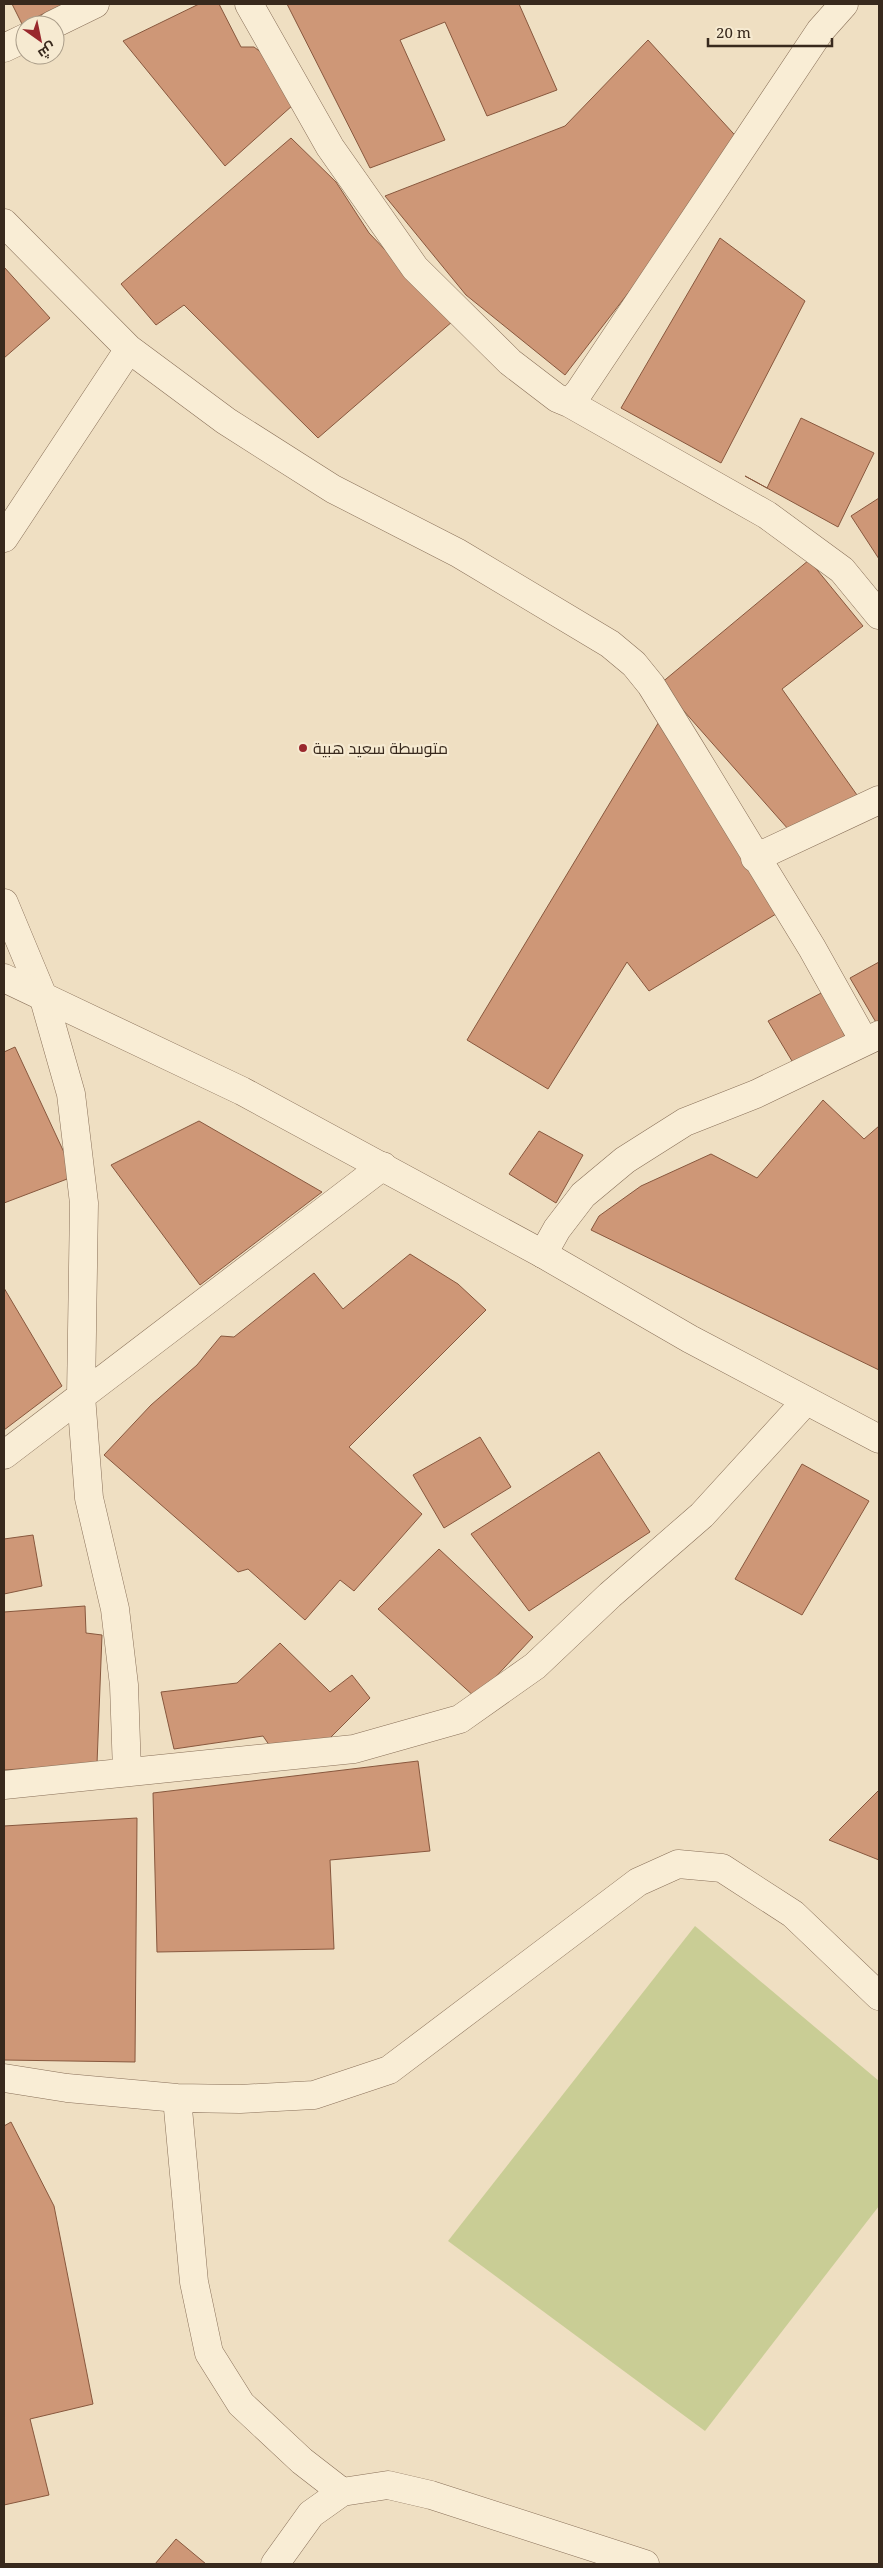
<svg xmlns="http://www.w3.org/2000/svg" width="883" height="2568" viewBox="0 0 883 2568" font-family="'Noto Serif',Cairo,serif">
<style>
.garden{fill:#c9cd95}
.building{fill:#ce9777;stroke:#88583e}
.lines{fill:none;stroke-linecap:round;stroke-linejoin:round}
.minor-casing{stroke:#897059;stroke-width:29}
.tertiary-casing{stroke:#897059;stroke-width:29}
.minor{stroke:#f9edd5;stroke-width:28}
.tertiary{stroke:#f9edd5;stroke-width:28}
.poi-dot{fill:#99282d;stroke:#f6ead1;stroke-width:2}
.labels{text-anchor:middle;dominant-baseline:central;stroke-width:4.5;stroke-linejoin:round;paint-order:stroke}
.poi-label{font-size:16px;fill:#38291d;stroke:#f6ead1;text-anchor:start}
</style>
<rect width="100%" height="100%" fill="#efdfc2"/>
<path class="garden" d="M695,1926L879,2081V2206L705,2431L448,2241Z"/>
<path class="building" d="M12,4H64L22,24Z
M199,4H219L241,47H254L262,53L293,105L225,166L123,41Z
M287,4H519L557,90L487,116L445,22L400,40L445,140L370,168Z
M648,40L743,144L565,375L466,295L385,196L565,126Z
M291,138L336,182L369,233L453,321L318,438L184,305L156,325L121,284Z
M720,238L805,301L721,463L621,408Z
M4,267L50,318L4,358Z
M801,418L874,453L838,527L745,476L767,488Z
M879,498V559L851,516Z
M809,560L863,626L782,689L857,795L796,838L660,684Z
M660,720L776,914L649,991L627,962L548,1089L467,1040Z
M879,962V1023L877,1024L850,978Z
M825,991L847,1041L795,1066L768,1021Z
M15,1047L75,1176L4,1203V1052Z
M823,1100L864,1139L879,1126V1370L591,1230L599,1216L641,1186L711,1154L757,1178Z
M199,1121L322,1192L200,1285L111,1165Z
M539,1131L583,1155L556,1203L509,1174Z
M410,1254L458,1284L486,1310L349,1447L422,1514L354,1591L340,1580L305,1620L248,1569L238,1572L104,1455L151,1405L197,1365L221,1336L234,1337L314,1273L343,1309Z
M4,1288L62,1386L4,1430Z
M480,1437L511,1487L444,1528L413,1475Z
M599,1452L650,1532L529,1611L471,1534Z
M802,1464L869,1501L802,1615L735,1579Z
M33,1535L42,1586L4,1594V1539Z
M439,1549L533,1637L476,1698L378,1609Z
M85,1606L86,1633L102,1635L97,1764L4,1770V1612Z
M280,1643L330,1692L352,1675L370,1698L319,1749L274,1752L263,1736L174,1749L161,1692L237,1683Z
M418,1761L430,1851L330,1860L334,1949L157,1952L153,1793Z
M879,1790V1860L829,1840Z
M137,1818L135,2062L4,2060V1826Z
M11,2122L54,2206L93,2404L30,2419L49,2495L4,2505V2126Z
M176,2539L206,2564H155Z"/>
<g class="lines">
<defs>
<path id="minor" d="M249,4L330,147L415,268L510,362L557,398L569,403L579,392L820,31L844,4
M52,25L95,4
M4,48L25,38
M4,223L129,349L226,421L333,489L458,553L610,644L634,664L651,685L690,748L812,948L864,1041
M569,403L767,515L842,570L879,615
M4,538L129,349
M755,858L879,800
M4,903L44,999L71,1094L84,1203L81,1396L89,1498L115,1609L124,1685L127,1772
M543,1254L557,1229L583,1195L625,1160L685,1122L756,1094L879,1035
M4,1455L383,1166
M4,1785L354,1749L460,1719L535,1666L610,1595L702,1515L806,1401
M4,2078L67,2088L177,2098L240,2099L314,2095L389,2070L638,1882L678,1864L722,1868L793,1914L879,1996
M177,2098L194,2282L209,2353L241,2404L302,2461L342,2492
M275,2564L311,2514L342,2492L388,2485L431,2495L645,2564"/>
<path id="tertiary" d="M4,978L242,1091L543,1254L690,1339L879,1439"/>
</defs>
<use href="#minor" class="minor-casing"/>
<use href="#tertiary" class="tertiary-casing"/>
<use href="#minor" class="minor"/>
<use href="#tertiary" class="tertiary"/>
</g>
<circle class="poi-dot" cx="303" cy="748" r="5"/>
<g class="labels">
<g class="poi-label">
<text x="313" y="748">متوسطة سعيد هبية</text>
</g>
</g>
<rect width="883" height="2568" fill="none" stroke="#38291d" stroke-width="10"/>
<g transform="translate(40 40) rotate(147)"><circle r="24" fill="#f6ead1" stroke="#aa9d89"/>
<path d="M0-4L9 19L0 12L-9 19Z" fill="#99282d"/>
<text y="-8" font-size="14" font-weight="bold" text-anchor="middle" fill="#38291d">ش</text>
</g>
<path d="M708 38v8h124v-8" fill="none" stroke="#38291d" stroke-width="2.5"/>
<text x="716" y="38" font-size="15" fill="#38291d" stroke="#f6ead1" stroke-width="4" paint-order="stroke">20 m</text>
</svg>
